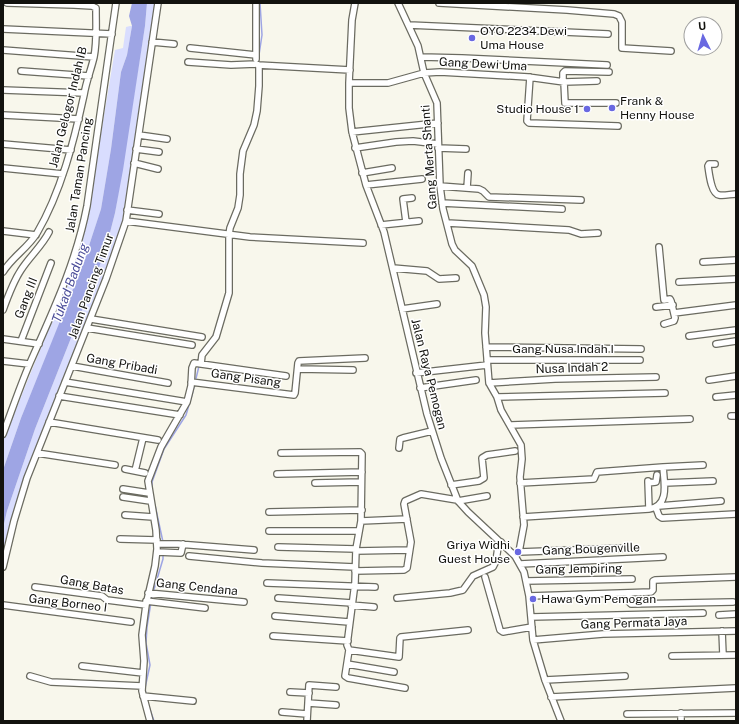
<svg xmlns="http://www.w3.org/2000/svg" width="739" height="724" viewBox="0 0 739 724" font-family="'Public Sans',sans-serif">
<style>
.green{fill:#d9ddfe}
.water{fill:#9ea5e4}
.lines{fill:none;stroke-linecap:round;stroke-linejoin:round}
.stream{stroke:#9ea5e4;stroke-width:1.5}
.minor-casing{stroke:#6b6b61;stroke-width:8}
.minor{stroke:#fff;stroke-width:5.5}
.poi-dot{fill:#6968e1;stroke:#fff;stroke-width:1.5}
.labels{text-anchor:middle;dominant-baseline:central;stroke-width:3;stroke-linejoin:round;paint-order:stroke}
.poi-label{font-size:12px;fill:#12120e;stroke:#fff;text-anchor:start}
.street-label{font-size:12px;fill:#12120e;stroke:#fff}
.water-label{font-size:13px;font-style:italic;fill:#4b4d99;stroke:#fff}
</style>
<rect width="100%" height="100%" fill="#f8f7ec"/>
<path class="green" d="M147,3H156L121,229L99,292L58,395L3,558V528L7,511L35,429L105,252L115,213L145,26Z
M130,26H132L127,55L121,72L111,149L101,209L93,234L66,308L21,418L3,470V441L53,318L81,243L89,211L101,133L115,50L123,48L126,27Z"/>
<path class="water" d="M132,3H147L145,26L123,170L115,213L105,252L35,429L7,511L3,528V470L21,418L83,264L101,209L111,149L121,72L127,55L132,26L129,16Z"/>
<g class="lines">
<path class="stream" d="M259,55L262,35L260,3
M210,341L214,334
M152,489V482L164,449L186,415L192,395L199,366
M155,505L163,542
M146,695L145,688L150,665L146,643L147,627L152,596L163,559V554
M147,701L154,721"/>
<defs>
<path id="minor" d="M7,3L74,5L92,6
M355,3L352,20L349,83V108L352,132L366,185L384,232L427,414L441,458L458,501L468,512L515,556L524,572L529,596L533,640L545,680L561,721
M398,3L418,46L424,73L437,103L440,186L443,209L452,244L455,250L472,266L484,295L486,307L485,333L489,383L497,397L501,410L521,445L522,459L520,477L524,525L519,552L515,556
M439,3L567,10L614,14L619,16L622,22V48L671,51
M409,25L608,34
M3,29L112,34
M152,42L174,44
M190,48L256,55
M3,50L94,57
M421,57L462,58L607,65
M256,59V3
M188,62L231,65L256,64L258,65L350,70
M21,71L89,76
M530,77L527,121L529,123L618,126
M563,81V73L565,71L609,72
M564,82L565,103H616
M349,83H388L424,73L440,72L528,77L564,82L597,81
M3,90L84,93
M3,115L79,119
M352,132L438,123
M139,135L167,139
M3,144L71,150
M355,148L396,142L413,141L438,144
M438,148L466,149
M136,149L159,152
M134,163L158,169
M715,164H709L708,166C709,172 711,194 719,195C724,196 731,194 736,194
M3,168L63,174
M362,173L392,168
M366,185L422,179
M440,186L479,189L483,191L489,197L581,200
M467,188L468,173
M442,203L562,209
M127,210L159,214
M126,221L250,237L363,243
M406,222L403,199L412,198
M447,223L569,230L581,234L598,233
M381,225L419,221
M3,231L36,235
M659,247L664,300L670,299L671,301L675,318L674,321L664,324
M703,262L736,260
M393,268L427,271L439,279L456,278
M3,272C12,257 28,248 37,233C61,192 74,141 84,95C86,82 91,70 94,57C97,42 96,26 96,11V8L92,6V3
M679,282L736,279
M656,307L673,305
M402,309L437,304
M3,310C8,296 13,282 21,270C30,256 42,246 49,232
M674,313L736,305
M91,319L202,337
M87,328L192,345
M689,336L736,330
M3,339L39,344
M21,341L51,263
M716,344L736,341
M486,347L641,349
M487,360H640
M3,361L29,364
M201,364L202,355L216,337L229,293V235L230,228L238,208L240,195V174L243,151L254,125L257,111L259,86V65
M72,366L168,383
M298,369L353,370
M416,373L487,365
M709,380L736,376
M65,382L187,402
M191,382L294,395L295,393L298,363L299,361L365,358
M489,383L555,379L656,377
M420,388L476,380
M59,396L180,415
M497,397L665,393
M716,397L736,395
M731,416H736
M49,422L158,440
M511,425L690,419
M3,434C12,410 20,386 30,363C53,311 76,263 87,206L116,3
M399,448L400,439L403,438L432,431
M37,453L115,465
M281,453L360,452L362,454L361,521L356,549L355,583L347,645L349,650L345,676L348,678L405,688
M125,469L145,473
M135,471L143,438
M277,474L362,472
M648,481L649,509
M315,483L361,482
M520,483L594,479L597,472L663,467L703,465
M648,483L656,482L657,475
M665,483L713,481
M451,485L479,481L484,478L482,458L487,455L515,451
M123,489L149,493
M123,497L150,501
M458,501L487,496
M659,506L721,501
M656,508L659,516L662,518L736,514
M269,512L362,510
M125,515L153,517
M523,517L649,509C670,506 664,482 663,467
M361,521L407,519
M269,531H359
M120,539L157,540
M157,544H178L254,550
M278,547L356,549
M356,551L409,550
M157,552L181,553L183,544
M519,552L626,548
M189,556L262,563L355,567
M520,564L663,557
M3,567L14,521L27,478L106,279L126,221L158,3
M355,571L404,570L407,568L411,542L404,504L405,501L421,494L457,500
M485,577L500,630L503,632L532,627
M526,581L632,579
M267,583L375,587
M35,587L102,596L107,600L146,605
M148,593L244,602
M629,593V602L631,604L733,602
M529,596L651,592L653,590V581L655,580L736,577
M278,598L352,603
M397,598L450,593L463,590L473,576L493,567L496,561L498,547L501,542
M146,601L205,608
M3,605L131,622
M351,605L374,607
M719,615L736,614
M275,616L349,622
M531,617L703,613
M722,631L723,655
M273,636L348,641
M533,640L603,634L736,631
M349,650L399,657L400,638L401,637L468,630
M672,656L736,655
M347,664L394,672
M82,666L143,673
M30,676L51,682L142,686
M545,680L625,676
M290,692L309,693
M143,696L193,701
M551,697L736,688
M308,703L336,705
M282,712L307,714
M627,714L736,713
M150,721L142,691L144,661L142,635L146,605L155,566L157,549L156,530L148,481L161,447L187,402L191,386L192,368L194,363L286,376
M307,721L309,685L336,687
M681,721V713"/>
</defs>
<use href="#minor" class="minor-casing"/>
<use href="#minor" class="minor"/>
</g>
<g class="poi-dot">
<circle cx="472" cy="38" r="4"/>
<circle cx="612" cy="108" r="4"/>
<circle cx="587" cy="109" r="4"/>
<circle cx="518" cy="552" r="4"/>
<circle cx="533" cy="599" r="4"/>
</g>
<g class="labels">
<g class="poi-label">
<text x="480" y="31">OYO 2234 Dewi<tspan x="480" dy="14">Uma House</tspan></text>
<text x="620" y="101">Frank &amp;<tspan x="620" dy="14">Henny House</tspan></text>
<text x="579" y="109" text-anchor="end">Studio House 1</text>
<text x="510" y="545" text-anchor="end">Griya Widhi<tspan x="510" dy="14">Guest House</tspan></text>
<text x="541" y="599">Hawa Gym Pemogan</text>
</g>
<g class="street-label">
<text transform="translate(483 64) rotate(3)">Gang Dewi Uma</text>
<text transform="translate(68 107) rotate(-76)">Jalan Gelogor Indah IB</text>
<text transform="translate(429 157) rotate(-94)">Gang Merta Shanti</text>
<text transform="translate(79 175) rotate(-81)">Jalan Taman Pancing</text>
<text transform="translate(91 286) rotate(-70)">Jalan Pancing Timur</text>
<text transform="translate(26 298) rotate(-69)">Gang III</text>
<text x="563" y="349">Gang Nusa Indah I</text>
<text transform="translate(122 364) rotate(10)">Gang Pribadi</text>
<text transform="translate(572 368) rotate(-2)">Nusa Indah 2</text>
<text transform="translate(429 374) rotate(76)">Jalan Raya Pemogan</text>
<text transform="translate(246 378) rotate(8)">Gang Pisang</text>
<text transform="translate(591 549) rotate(-2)">Gang Bougenville</text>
<text transform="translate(579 569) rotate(-1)">Gang Jempiring</text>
<text transform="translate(92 585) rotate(10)">Gang Batas</text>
<text transform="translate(197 587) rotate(6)">Gang Cendana</text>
<text transform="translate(68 603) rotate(7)">Gang Borneo I</text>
<text transform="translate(634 623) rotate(-2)">Gang Permata Jaya</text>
</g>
<g class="water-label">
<text transform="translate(70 283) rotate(-70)">Tukad Badung</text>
</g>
</g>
<rect width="739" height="724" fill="none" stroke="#12120e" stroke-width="8"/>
<g transform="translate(703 36) rotate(355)"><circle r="19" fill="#ffffff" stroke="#a0a09f"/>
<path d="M0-3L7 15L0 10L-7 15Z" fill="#6968e1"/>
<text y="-6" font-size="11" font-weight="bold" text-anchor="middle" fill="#12120e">U</text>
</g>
</svg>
